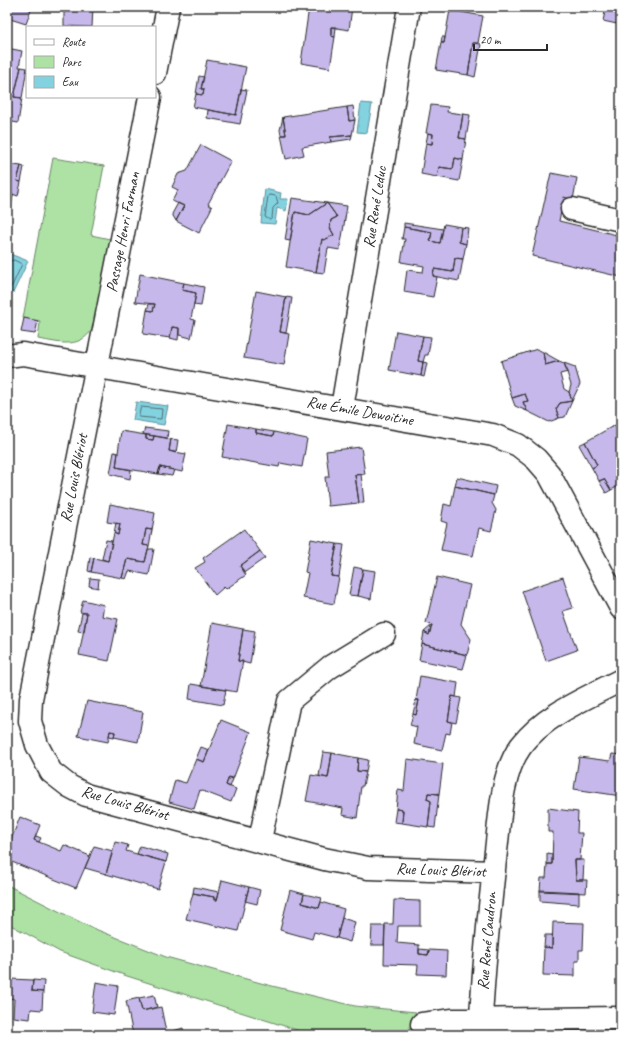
<svg xmlns="http://www.w3.org/2000/svg" width="628" height="1042" viewBox="0 0 628 1042" font-family="Caveat,sans-serif">
<style>
.green{fill:#ade2a4;stroke:#6c8668}
.water{fill:#83d2e0;stroke:#608f98}
.lines{fill:none;stroke-linecap:round;stroke-linejoin:round}
.shore{stroke:#4e6e73;stroke-width:1}
.building{fill:#c6b8ea;stroke:#2b2b2b}
.minor-casing{stroke:#2b2b2b;stroke-width:25}
.minor{stroke:#fff;stroke-width:22}
.labels{text-anchor:middle;dominant-baseline:central;stroke-width:4;stroke-linejoin:round;paint-order:stroke}
.street-label{font-size:16px;fill:#2b2b2b;stroke:#fff}
</style>
<rect width="100%" height="100%" fill="#fff"/>
<filter id="ink" filterUnits="userSpaceOnUse"><feTurbulence type="fractalNoise" baseFrequency=".025" numOctaves="2"/><feDisplacementMap in="SourceGraphic" scale="8" xChannelSelector="R" yChannelSelector="G"/><feConvolveMatrix kernelMatrix="1 2 1 2 8 2 1 2 1" color-interpolation-filters="sRGB"/></filter>
<g filter="url(#ink)">
<path class="green" d="M53,158L104,166L91,235L110,239L95,325C81,350 62,343 38,339L40,321L23,318Z
M7,885L90,927L166,957L268,985L355,1006L416,1012L407,1035H314L300,1031L127,976L60,952L7,923Z"/>
<path class="water" d="M246,7H276L275,11Z
M361,103L372,104L367,133L357,132Z
M265,189L281,193L280,199H288L286,211L277,208L275,224L261,223Z
M10,254L28,261L13,293L7,290V262Z
M136,402L168,406L164,425L133,420Z"/>
<g class="lines">
<path class="shore" d="M270,195L276,196L278,203L273,208L272,218L270,220L265,217L268,196Z
M7,262L14,260L22,264L12,286L7,287
M141,407L162,409L161,419L139,417Z"/>
</g>
<path class="building" d="M8,7H22L31,10L26,24L7,18Z
M64,7H93L92,27L64,26Z
M309,7H352L349,30L331,27V36L335,37L330,68L301,63Z
M606,7L619,10L617,24L603,21Z
M450,10L483,16L478,43H473L468,75L436,70L441,43H444Z
M331,27H336L335,37L331,36Z
M442,37H445L444,43H441Z
M473,43L481,44L475,77L468,75Z
M7,48L22,51L19,67H21L14,97L22,98L18,123L7,121Z
M207,60L246,67L236,115L193,107L196,94L203,95L204,89H201Z
M21,67L27,68L22,98L14,97Z
M199,76L204,77L201,89H204L203,95L196,94Z
M241,89L247,90L240,124L207,118L208,110L236,115Z
M431,105L448,107L447,112L463,114L459,138L466,139L463,160L455,158L453,169L439,167L437,177L421,174L426,143L432,144L433,134L426,133Z
M353,106L355,120L349,121L347,107Z
M347,107L349,121L355,120L352,135L330,137L331,142L302,147L304,155L286,159L281,135H286L283,117Z
M463,114L470,115L466,139L459,138Z
M283,117L286,135H281L280,130Z
M428,133L433,134L432,144L426,143Z
M352,135L351,139L331,142L330,137Z
M201,145L231,161L208,204L212,207L199,233L176,221L184,206L172,201L178,190L172,187L178,174L187,171Z
M455,158L463,160L459,181L437,177L439,167L453,169Z
M7,164L21,166L17,181L21,182L18,196L9,193L8,200L12,201L10,213L7,212Z
M21,166L24,167L21,182L17,181Z
M551,173L577,178L573,200L564,197L559,221L621,236V277L532,256Z
M9,193L13,195L12,201L8,200Z
M292,198L327,203L309,215L295,212L290,241L285,240Z
M178,203L184,206L176,221L172,214Z
M327,203L337,217L331,220L330,228L334,235L324,240L322,239L316,272L286,267L295,212L309,215Z
M327,203L347,206L340,250L328,248L324,273L316,272L322,239L324,240L334,235L330,228L331,220L337,217Z
M404,223L443,229L440,243L430,241L432,232L404,227Z
M444,224L461,227L459,242L466,244L463,259L455,258L453,272L434,269L433,276L437,277L433,297L404,292L407,270L423,272L424,266L401,262L405,239H402L404,227L432,232L430,241L440,243Z
M461,227L468,228L466,244L459,242Z
M455,258L463,259L459,281L433,276L434,269L453,272Z
M140,274L184,283L182,290L196,293L191,319L195,320L191,338L179,335V328L172,327L170,338L143,334L147,310L153,311L155,304L135,302Z
M184,283L204,287L201,306L194,305L196,293L182,290Z
M256,291L286,297L280,332L289,334L284,365L244,358Z
M286,297L292,298L286,333L280,332Z
M149,304H155L153,311L147,310Z
M24,318L38,321L35,334L21,332Z
M172,327L179,328L178,340L170,338Z
M396,331L423,336L418,361L423,362L421,376L389,370Z
M423,336L431,337L428,355H425L423,362L418,361Z
M537,349L543,352L545,365L559,361L564,363L568,372L560,374L564,389L569,392L572,401L560,403L556,409L559,418L549,422L527,411L523,402L528,401L525,394L512,398L501,361Z
M543,352L559,361L545,365Z
M423,362L427,363L424,377L421,376Z
M564,363L575,367L580,384L572,401L569,392L571,385Z
M525,394L528,401L523,402L527,411L515,406L512,398Z
M572,401L565,417L559,418L556,409L560,403Z
M228,424L256,429V433L273,436L274,432L307,439L302,467L280,463L279,467L222,457Z
M615,425L621,437V485L611,490L604,479L599,481L592,468L597,465L585,442Z
M145,428L168,431L167,438L143,434Z
M256,429L274,432L273,436L256,433Z
M121,431L146,435V439L153,440L154,436L171,439L169,451L186,454L182,472L160,467L158,474L116,467Z
M146,435L154,436L153,440L146,439Z
M171,439L178,440L176,453L169,451Z
M585,442L597,465L592,468L579,445Z
M361,447L365,474L355,475L359,503L328,506L325,477H329L326,451Z
M114,452L118,453L116,467L131,470L130,479L110,474Z
M160,467L174,470L172,476L158,474Z
M361,474L364,503H359L355,475Z
M457,477L496,486L494,495L455,486Z
M604,479L611,490L606,493L599,481Z
M455,486L494,495L492,503L496,510L491,531L479,528L473,556L441,550L447,523L441,521L444,504L451,506Z
M110,504L155,513L152,530L146,529L143,545L149,546L145,562L127,559L122,578L91,572L94,558L108,561L114,533L118,535L120,524L107,522Z
M116,523L120,524L118,535L114,533Z
M146,529L152,530L149,546L143,545Z
M244,529L260,551L240,566L246,575L226,589L224,587L215,595L195,568L205,562L203,558Z
M311,539L337,544L331,576L339,577L334,604L303,598L308,573L305,572Z
M106,540L112,541L108,561L102,559Z
M337,544L344,545L339,577L331,576Z
M148,549H154L149,575L129,571L126,579L122,578L127,559L145,562Z
M260,551L265,558L245,572L240,566Z
M90,557L94,558L91,572L88,571Z
M354,567L363,569L358,596L349,595Z
M363,569L375,571L371,599L358,596Z
M437,577L470,585L461,624L471,639L467,655L422,644L424,632L429,635L432,625L426,623Z
M563,577L573,608L563,611L577,650L546,661L522,591Z
M90,578L99,579L98,588L89,586Z
M83,600L104,605L102,616L118,619L109,661L79,655L87,613L80,612Z
M82,613H87L84,632L78,631Z
M212,623L243,629L238,661H243L237,692L201,686Z
M432,625L429,635L424,632Z
M243,629L255,631L250,664L238,661Z
M422,644L467,655L463,669L419,660Z
M420,676L458,683L456,697L452,696L448,721L452,722L450,734L446,733L442,750L414,744L417,727L410,725L413,714L416,715L419,700H416Z
M191,684L226,690L223,705L189,699Z
M452,696L461,698L456,723L448,721Z
M416,700H419L416,715L413,714Z
M87,701L143,712L138,742L114,737L115,732L110,731L108,742L78,736Z
M221,720L251,732L233,779L229,777L226,785L236,789L231,802L200,790L194,809L169,802L175,780L186,783L196,759L204,762Z
M110,731L115,732L114,737L109,736Z
M201,747L209,750L204,762L196,759Z
M323,752L332,753L328,778L319,776Z
M332,753L358,758L357,771L366,772L363,786H361L357,818L342,815L343,808L306,801L311,775L328,778Z
M612,754L621,755V796L574,789L579,757L610,761Z
M358,758L368,760L366,772L357,771Z
M407,759L443,764L439,794L428,793L427,799L431,801L428,827L402,823L403,810L396,809L398,790L404,791Z
M229,777L233,779L230,787L226,785Z
M428,793L439,794L435,828L428,827L431,801L427,799Z
M548,808L578,812L577,833H582L580,860H575L576,880H587L586,893L540,891L541,878H546L547,864H552L553,832H548Z
M396,809L403,810L402,823L394,822Z
M20,817L40,825L34,840L61,851L64,845L90,856L76,888L7,860V850Z
M36,836L41,838L39,842L34,840Z
M115,842L128,845L126,851L166,862L158,889L106,874Z
M94,846L113,851L106,874L85,868Z
M140,846L168,854L166,862L137,854Z
M547,853L552,854V864H547Z
M575,860H584L583,880H576Z
M222,880L249,887L238,931L186,919L193,893L214,897V900H217Z
M194,887L219,892L217,900H214V897L193,893Z
M249,887L260,890L257,904L245,901Z
M290,890L304,894L302,903L319,908L321,902L344,909L337,938L314,932L312,939L280,930Z
M540,890L579,892V904L540,901Z
M304,894L322,898L319,908L302,903Z
M394,900L420,901V926H398L397,943L419,945V954L428,955L429,950L447,951L446,975L417,974L418,965L384,964L385,924H393Z
M342,918L355,922L350,942L337,938Z
M553,922L584,923L583,950H579V961H575V976L543,975L544,947L552,948Z
M372,926H385L384,945H371Z
M545,935H552V948L544,947Z
M419,949L429,950L428,955L419,954Z
M7,973L10,974V979L33,980L32,991L43,992L42,1010L31,1009L30,1019L13,1017L14,999L9,998L7,1002Z
M33,980L44,981L43,992L32,991Z
M96,982L118,986L114,1015L92,1012Z
M154,995L157,1007L142,1011L139,998Z
M139,998L142,1011L161,1007L166,1032H170V1035H133L126,1001Z
M183,1028L184,1035H170V1032Z"/>
<g class="lines">
<defs>
<path id="minor" d="M155,73L168,7
M150,97L31,699L30,721L37,745L51,772L69,786L86,795L324,859L368,868L494,872
M572,209L621,220
M7,356L23,354L493,435L518,445L536,459L549,474L621,608
M342,408L409,7
M260,840L289,701L330,667L384,634
M422,1024L453,1020L621,1018
M480,1035C483,974 489,912 496,851C500,819 501,773 521,746C545,714 587,698 621,680"/>
</defs>
<use href="#minor" class="minor-casing"/>
<use href="#minor" class="minor"/>
</g>
</g>
<g class="labels">
<g class="street-label">
<text transform="translate(375 207) rotate(-81)">Rue René Leduc</text>
<text transform="translate(123 232) rotate(-79)">Passage Henri Farman</text>
<text transform="translate(360 411) rotate(10)">Rue Émile Dewoitine</text>
<text transform="translate(74 478) rotate(-79)">Rue Louis Blériot</text>
<text transform="translate(125 803) rotate(16)">Rue Louis Blériot</text>
<text transform="translate(441 870) rotate(2)">Rue Louis Blériot</text>
<text transform="translate(487 941) rotate(-85)">Rue René Caudron</text>
</g>
</g>
<rect width="628" height="1042" fill="none" stroke="#fff" stroke-width="24"/>
<rect x="12" y="12" width="604" height="1018" fill="none" stroke="#2b2b2b" stroke-width="1.5" filter="url(#ink)"/>
<rect x="26" y="26" width="130" height="72" fill="#ffffff" stroke="#aaaaaa"/>
<rect x="34" y="39" width="20" height="6" fill="#ffffff" stroke="#aaaaaa"/>
<text x="62" y="46" font-size="12" fill="#2b2b2b">Route</text>
<rect x="34" y="56" width="20" height="12" fill="#ade2a4" stroke="#aaaaaa"/>
<text x="62" y="66" font-size="12" fill="#2b2b2b">Parc</text>
<rect x="34" y="76" width="20" height="12" fill="#83d2e0" stroke="#aaaaaa"/>
<text x="62" y="86" font-size="12" fill="#2b2b2b">Eau</text>
<path d="M474 44v6h73v-6" fill="none" stroke="#2b2b2b" stroke-width="2"/>
<text x="480" y="44" font-size="12" fill="#2b2b2b" stroke="#ffffff" stroke-width="3" paint-order="stroke">20 m</text>
</svg>
